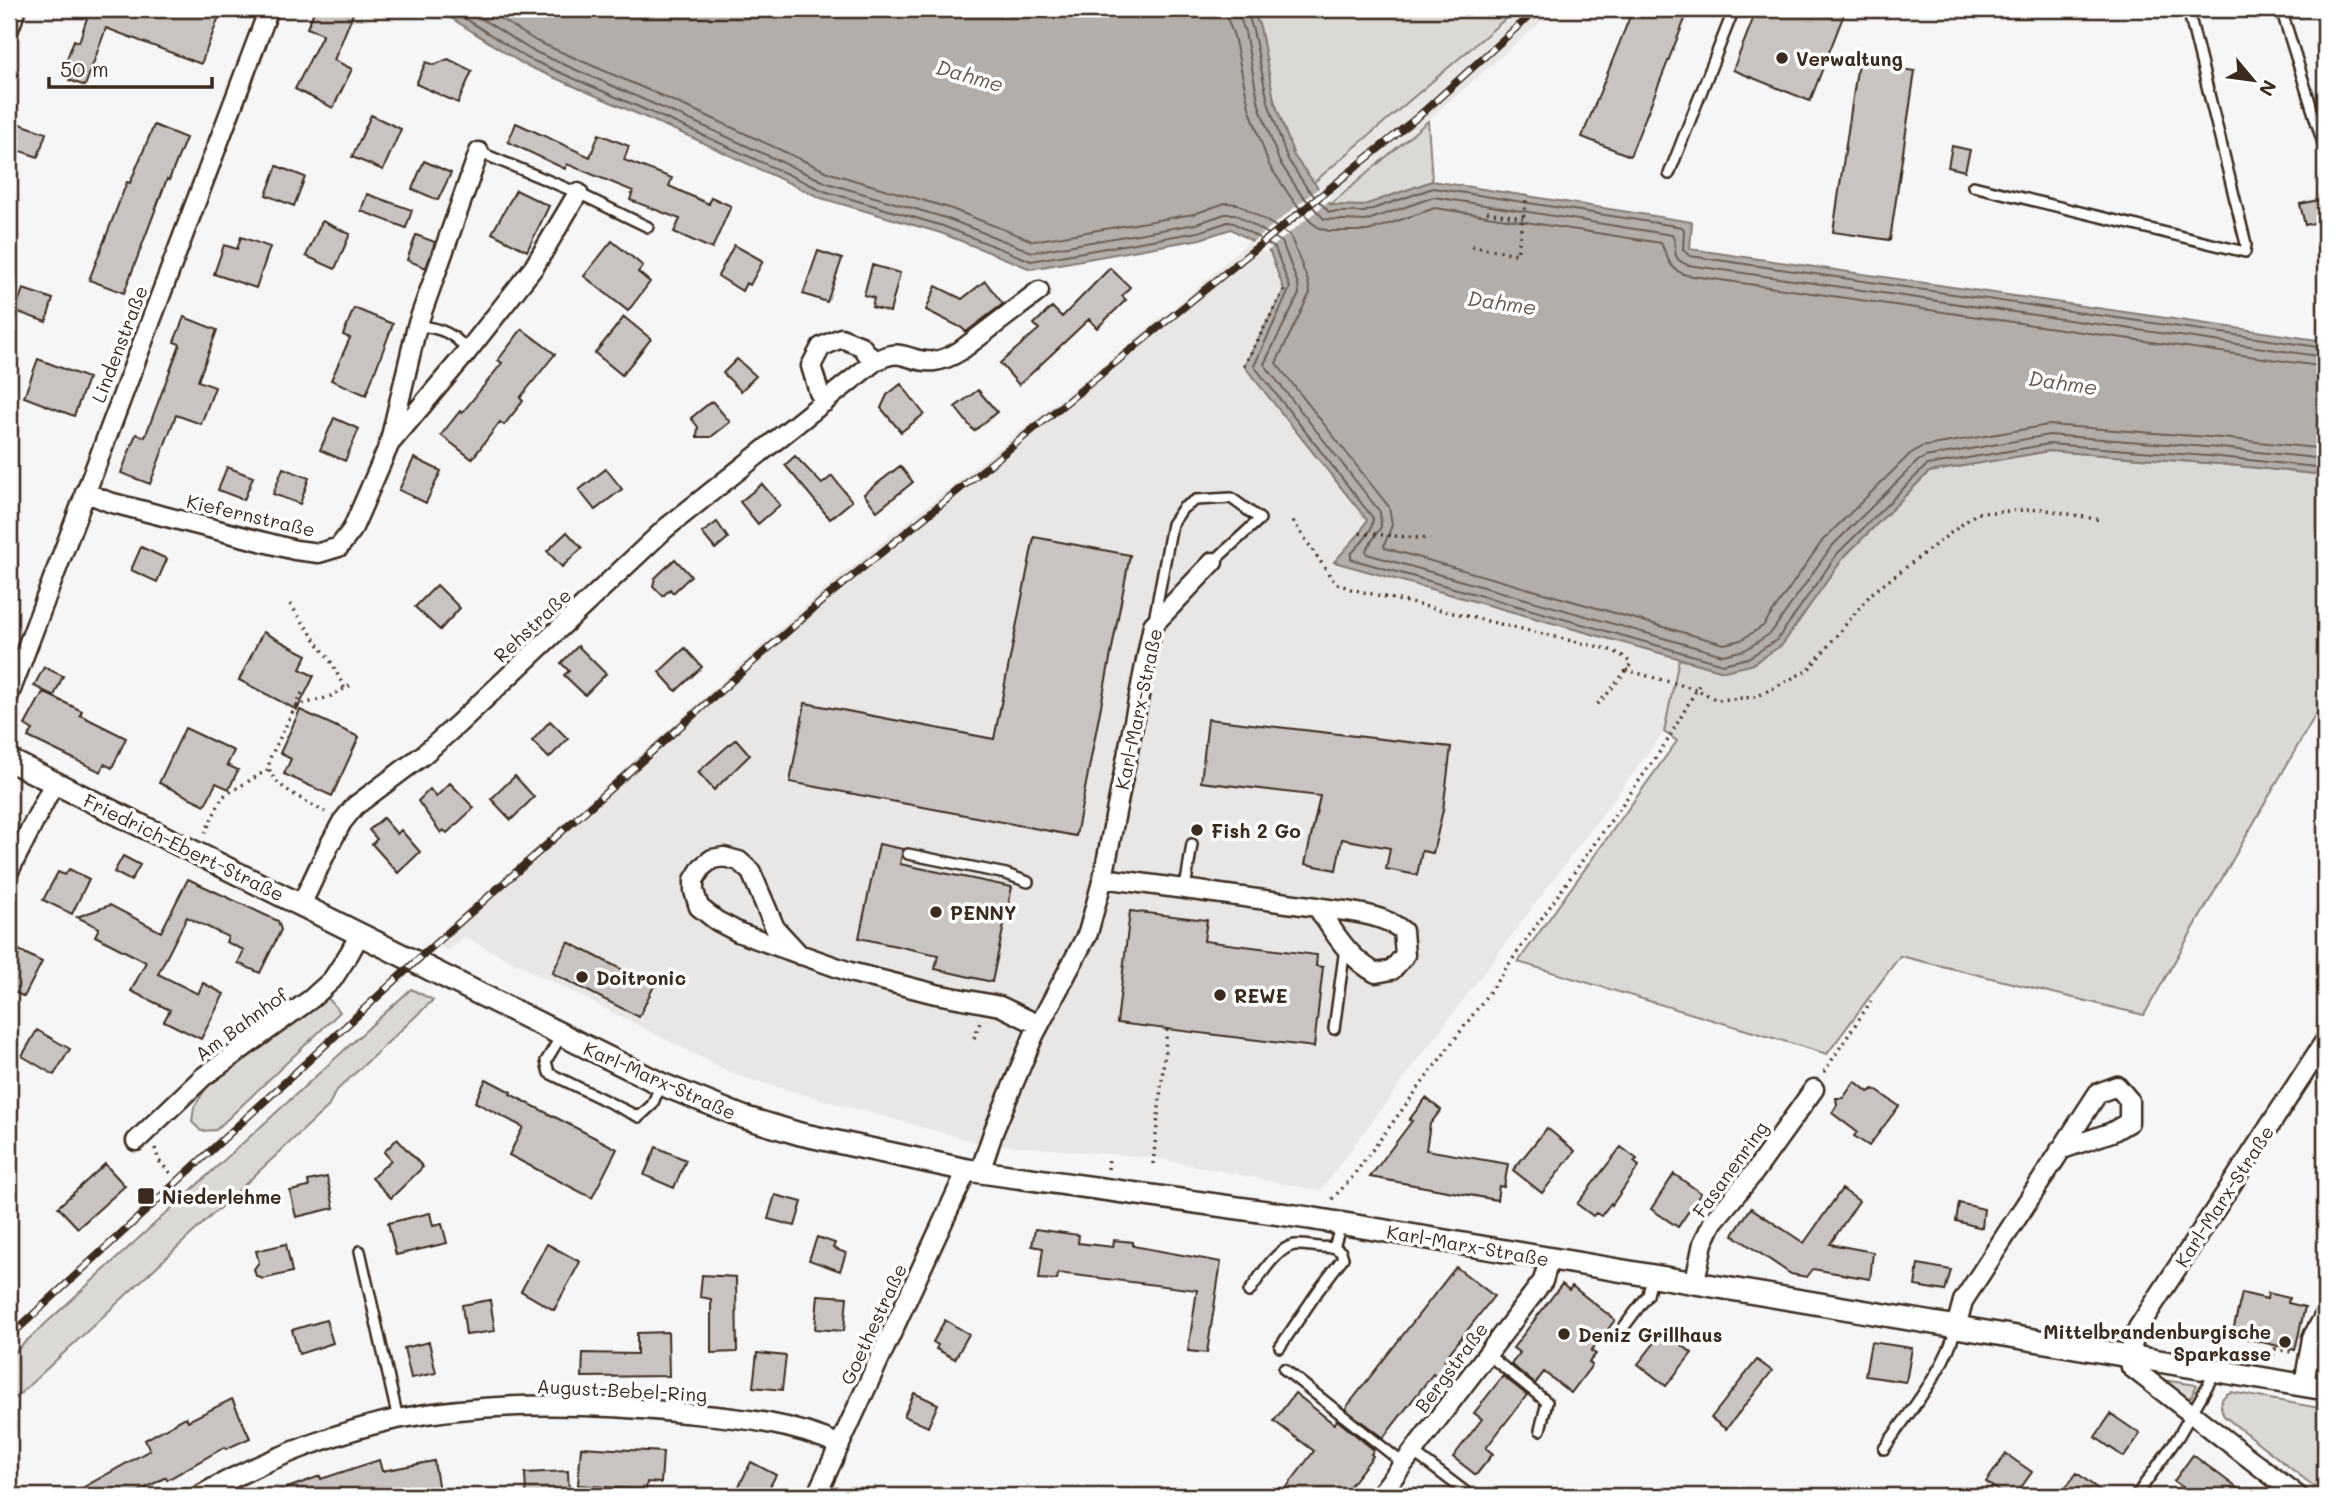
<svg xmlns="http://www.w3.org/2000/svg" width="2334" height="1505" viewBox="0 0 2334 1505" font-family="Mali,sans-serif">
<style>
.built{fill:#e9e7e6}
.green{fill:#dbd9d6;stroke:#8b827a;stroke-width:2}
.water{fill:#b4aeaa;stroke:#847972;stroke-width:2}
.pier{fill:#f7f6f6}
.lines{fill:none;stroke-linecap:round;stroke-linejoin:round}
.shore{stroke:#6b5f56;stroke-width:2}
.building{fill:#c9c3c1;stroke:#3b2a1e;stroke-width:2}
.service-casing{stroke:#3b2a1e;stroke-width:14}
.minor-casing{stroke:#3b2a1e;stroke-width:23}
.tertiary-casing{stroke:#3b2a1e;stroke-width:26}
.path{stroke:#3b2a1e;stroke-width:3.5;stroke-dasharray:2 5;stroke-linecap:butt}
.service{stroke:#fff;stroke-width:9}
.minor{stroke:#fff;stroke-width:18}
.tertiary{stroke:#fff;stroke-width:21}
.rail-casing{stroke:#3b2a1e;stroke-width:8}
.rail{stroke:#fff;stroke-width:5;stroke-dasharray:16;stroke-linecap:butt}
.poi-dot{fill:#3b2a1e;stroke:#fff;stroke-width:2.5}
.labels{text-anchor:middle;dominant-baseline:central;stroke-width:7;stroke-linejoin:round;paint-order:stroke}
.poi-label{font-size:19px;font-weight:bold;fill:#3b2a1e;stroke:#fff;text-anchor:start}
.street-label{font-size:19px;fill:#3b2a1e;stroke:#fff}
.water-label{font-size:21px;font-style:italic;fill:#65584f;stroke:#fff}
</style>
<rect width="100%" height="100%" fill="#f7f6f6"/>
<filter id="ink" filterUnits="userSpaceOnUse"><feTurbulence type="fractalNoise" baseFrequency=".0143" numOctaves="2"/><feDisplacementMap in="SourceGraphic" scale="14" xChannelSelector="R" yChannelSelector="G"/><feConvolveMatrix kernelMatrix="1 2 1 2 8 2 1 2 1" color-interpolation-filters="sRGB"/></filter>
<g filter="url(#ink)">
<path class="built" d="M1517,9H1556L1330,205L1270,252L1284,290L1244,366L1367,521L1360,533L1335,562L1679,659L1664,732L1320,1191L1156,1158L979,1143L738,1076L464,937L448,951L433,941L828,586L1189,295L1249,241L1315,187L1313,183Z"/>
<path class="green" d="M1252,9H1517L1313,183L1294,156L1274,100L1260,27Z
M1428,121L1432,181L1362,206L1330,205Z
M2049,451L2219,464L2325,475V698L2144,1015L1900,956L1827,1054L1518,962L1677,741L1664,732L1679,659L1724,671L1782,645L1843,558L1929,472Z
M411,989L433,1000L335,1092L329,1106L9,1404V1357Z
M327,997L340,1012L216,1130L201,1131L192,1122L194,1107L208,1085Z
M2162,1380L2197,1385L2191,1397L2187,1399Z
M2231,1392L2325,1409V1495L2224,1416C2219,1405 2219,1397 2231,1392Z"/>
<path class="water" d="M437,9H1252L1260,27L1274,100L1294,156L1331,205L1362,206L1432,181L1692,222L1690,249L2325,341V475L2219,464L2049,451L1929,472L1843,558L1782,645L1751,665L1724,671L1334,562L1360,533L1367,520L1244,366L1284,290L1270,252L1231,229L1200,239L1031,269L941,233L821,198L693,138L523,64Z"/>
<path class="pier" d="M1320,187L1331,199L1265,253L1250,244Z"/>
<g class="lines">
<path class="shore" d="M450,9L527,58L696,132L824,191L943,226L1031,261L1198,232L1228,222L1234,223L1275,248L1290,288L1254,366L1373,518C1373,533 1360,544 1351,554V559L1723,664L1748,658L1777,640L1838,553L1927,465L2049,444L2220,457L2325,468
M466,9L531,50L699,124L827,183L946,218L1032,252L1196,224L1225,214H1235L1282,242L1298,284L1299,294L1264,364L1380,512L1381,527L1366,550L1367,554L1723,655L1745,650L1771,633L1831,547L1918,461L1925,457L2049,435L2220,448L2325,459
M485,9L536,41L703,114L830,173L949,208L1033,241L1194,214L1225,203L1238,204L1290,235L1308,281L1310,293L1276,363L1389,507L1392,525L1384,545L1385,548L1724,644L1741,640L1763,626L1823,540L1910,454L1921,447L2049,425L2221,438L2325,449
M1226,9L1227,18L1234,36L1249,107L1269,165L1292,199L1311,222L1319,228L1329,231H1368L1435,208L1661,243C1668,257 1668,269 1686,275L2325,367
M1237,9L1245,32L1259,105L1279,161L1300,193L1324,219L1365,221L1434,197L1672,235C1679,247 1668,258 1688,265L2325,357
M1246,9L1253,30L1268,102L1287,158L1307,188L1329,212H1364L1433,188L1682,227L1684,230L1683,250L1690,256L2325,348"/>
</g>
<path class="building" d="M90,9H222L201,64L106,28L85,86L69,80L74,68L65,64L74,40L79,42Z
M315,9H355L334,60L352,69L333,108L295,89L323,34L307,28Z
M1633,9H1689L1630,156L1582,137Z
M1757,9H1846L1810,101L1733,70Z
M448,59L472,71L458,103L416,84L426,62L434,65Z
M1858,63L1915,71L1890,240L1833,232Z
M371,115L401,129L383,170L352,157Z
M9,120L46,133L38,157L9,147Z
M516,123L590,157L599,134L629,146L624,160L672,178L669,186L709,204L711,197L731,206L712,249L674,232L680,219L630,200L633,191L567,164L565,169L508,142Z
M154,125L186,138L169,180L167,179L124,293L89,280L127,182L130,183Z
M1952,146L1970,150L1965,171L1948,167Z
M424,161L451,173L438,200L412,189Z
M277,166L305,177L294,206L266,195Z
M516,190L549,206L527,251L492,233Z
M367,194L412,210L406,228L361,211Z
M2318,200L2323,221L2305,225L2300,204Z
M322,221L350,234L335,269L306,256Z
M416,235L435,242L426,268L407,260Z
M241,237L270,247L256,288L214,274L224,245L237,249Z
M612,241L643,266L638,272L650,282L628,311L584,276Z
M734,245L763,261L750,285L746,283L742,291L718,276Z
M818,251L842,259L827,302L803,294Z
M872,265L900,273L890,312L872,307L874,298L864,295Z
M1110,268L1130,287L1122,296L1126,300L1097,328L1089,319L1019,385L1000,363L1039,329L1034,324L1052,307L1062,317Z
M985,281L1003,304L966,332L962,328L926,310L936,286L962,299Z
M23,289L53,299L46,322L15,311Z
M354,308L393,324L366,395L331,380L350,338L343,335Z
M184,317L217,330L198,381L215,387L201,424L176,415L150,484L121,473L136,434L145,437L180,344L174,342Z
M624,317L651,339L622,375L595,353Z
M522,329L555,354L520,398L523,401L504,425L500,422L472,459L441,435L460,411L462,413L502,363L498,360Z
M38,359L88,378L74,416L24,397Z
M737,359L756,376L741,391L723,373Z
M901,384L924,414L901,432L881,408L887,395Z
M978,390L997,412L974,431L955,407Z
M712,401L730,422L711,437H697L698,427L691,418Z
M334,418L359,429L345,461L320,450Z
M795,456L822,484L832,476L852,501L830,519L785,465Z
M414,458L441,471L426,503L399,490Z
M900,466L913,482L877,511L864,494Z
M227,467L253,477L244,500L218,490Z
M283,468L309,478L300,504L273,494Z
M606,469L622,489L595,510L579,490Z
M762,484L780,505L758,524L740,502Z
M717,522L728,538L715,549L702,533Z
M567,532L582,548L562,567L547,551Z
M1034,537L1130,555L1076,836L790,782L805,703L994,739Z
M141,547L167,559L157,582L131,570Z
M675,559L691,576L673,593L670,589L663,596L653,586L655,578Z
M437,585L460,608L440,630L415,607Z
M263,632L307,655L300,669L314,676L297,710L239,680Z
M578,646L606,674L585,695L564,675L569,671L561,663Z
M685,648L702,667L676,691L659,672Z
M44,667L63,676L54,696L34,686Z
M43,692L82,711L80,715L126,738L112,768L104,764L101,772L28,737L33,730L25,725Z
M300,710L359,737L332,796L284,774L291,759L280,753Z
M1208,719L1451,747L1443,810L1433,853L1422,851L1417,875L1386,869L1390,848L1342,839L1336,870L1305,864L1320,796L1201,782Z
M550,721L568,739L549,758L532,741Z
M185,728L234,751L227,765L238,770L229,789L216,783L205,805L159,783Z
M736,739L750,755L714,790L698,772Z
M515,776L534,797L511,820L491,799Z
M450,783L474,808L447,833L443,830L441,833L418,801L430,789L436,797Z
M383,818L397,834L401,830L420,852L398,873L372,844L377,839L369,830Z
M879,844L903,849L900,864L1012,887L992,982L935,969L938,955L859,938Z
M123,856L140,865L131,881L114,872Z
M69,869L89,879L72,914L43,900L58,872L65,875Z
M188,879L278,921L281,930L260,973L238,963L244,950L226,942L228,937L187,917L158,974L198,994L203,983L224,994L201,1039L164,1021L170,1010L131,991L146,962L95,936L99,928L77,917L110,905L161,932Z
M1130,911L1207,920L1204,941L1317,955L1316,966L1323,967L1314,1047L1117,1023Z
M568,942L654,986L639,1017L552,973Z
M9,945L42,962L24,997L9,989Z
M37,1030L70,1049L54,1075L22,1056Z
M486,1079L511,1092L510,1094L617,1149L592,1198L509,1155L523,1127L475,1102Z
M1855,1081L1868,1092L1874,1089L1899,1106L1869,1146L1854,1136L1857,1132L1832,1113L1837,1105L1836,1098H1843Z
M1426,1098L1441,1110L1430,1124L1426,1150L1508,1164L1504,1187L1499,1186L1497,1200L1370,1177L1412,1121L1409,1120Z
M1547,1128L1575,1151L1542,1193L1513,1170Z
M397,1139L423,1167L391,1198L372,1178L391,1160L384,1152Z
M656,1147L686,1160L674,1188L644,1175Z
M1621,1147L1637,1159L1634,1162L1639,1166L1612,1205L1611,1203L1601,1216L1596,1213L1593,1216L1577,1204Z
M105,1164L125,1186L78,1228L58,1207Z
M1674,1174L1701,1193L1678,1227L1651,1209Z
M327,1177L334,1208L296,1217L290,1191L309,1187L308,1181Z
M1842,1189L1859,1201L1830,1244L1873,1252L1870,1279L1813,1269L1807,1277L1791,1274L1733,1235L1751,1208L1804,1243Z
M775,1195L802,1202L795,1226L768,1219Z
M1959,1203L1984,1209L1982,1228L1956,1221Z
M430,1213L433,1226L442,1224L447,1243L396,1255L388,1223Z
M1035,1229L1079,1235L1078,1243L1113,1247L1114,1240L1133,1242V1246L1221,1262L1207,1353L1188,1351L1197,1290L1058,1273L1057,1280L1039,1279L1043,1248L1032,1246Z
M817,1237L835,1243L833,1248L846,1253L840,1271L809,1260Z
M286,1244L292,1272L263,1279L256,1276L254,1269L259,1262L256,1251Z
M547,1244L580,1262L554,1310L521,1291Z
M1918,1264L1951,1270L1945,1291L1915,1286Z
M1456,1267L1494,1296L1444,1360L1451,1365L1439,1379L1433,1374L1383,1438L1345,1409Z
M702,1275L736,1277L737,1352L711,1353V1299L700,1297Z
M1562,1284L1569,1290L1572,1286L1615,1320L1591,1351L1596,1354L1589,1362L1592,1365L1571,1393L1544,1372L1535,1384L1511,1364L1520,1353L1513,1348Z
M2242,1293L2267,1299L2268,1293L2289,1298L2288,1303L2305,1307L2295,1350L2232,1335Z
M818,1295L847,1297L844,1331L815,1329Z
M490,1300L495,1331L466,1335L462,1305Z
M326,1320L333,1343L299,1354L292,1330Z
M945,1320L969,1334L955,1359L936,1349L938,1345L933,1342Z
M1664,1331L1692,1353L1666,1386L1638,1364Z
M668,1332L669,1376L582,1377L583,1353L637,1354V1333Z
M429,1342L436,1373L411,1378L404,1348Z
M1871,1342L1912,1348L1906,1382L1865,1376Z
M757,1353L786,1356L782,1390L753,1387Z
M1757,1360L1772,1371L1726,1429L1711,1418Z
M1503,1376L1527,1395L1486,1448L1493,1454L1476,1475L1453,1457L1482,1419L1474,1413Z
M914,1393L938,1404L928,1427L904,1416Z
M1295,1393L1334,1424L1337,1420L1374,1450L1371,1454L1373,1456L1342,1496H1280L1314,1451L1274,1421Z
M232,1399L250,1438L226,1449L225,1447L167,1480L166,1477L131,1496H68L150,1450L145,1440L186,1417L188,1421Z
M2111,1414L2140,1434L2124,1457L2095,1437Z
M581,1447L663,1452L661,1483L647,1482L646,1490L578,1485Z
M2006,1454L2032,1472L2015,1496H2006L1986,1482Z
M2193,1455L2248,1496H2195L2174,1481Z
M379,1460L382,1471L434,1461L439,1491L408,1496L406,1486L376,1496H271V1494L320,1476L321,1479Z
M751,1462L776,1475L765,1496H755L738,1488Z
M568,1471L569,1496H526L525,1473Z
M2077,1473L2107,1496H2059Z"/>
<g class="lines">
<defs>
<path id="service" d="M2281,9L2325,150
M479,152L578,193L648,227
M1669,174L1734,9
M1973,186L2245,252L2246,244L2188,9
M417,326C438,327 456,333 467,352
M1154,620L1172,524L1183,508L1196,500L1231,498L1260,519L1213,562
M908,854L1006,874L1028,882
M1185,889L1192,844
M1334,1029L1345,948
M561,1036L546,1061L549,1073L639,1117L652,1105L661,1084
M360,1251L398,1419
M1249,1292C1259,1278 1277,1247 1295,1245C1308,1244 1320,1249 1334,1247L1341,1225
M1617,1336L1648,1295L1652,1276
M1280,1347L1318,1291L1343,1258L1341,1252L1334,1247
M1487,1354L1547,1402L1540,1430
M1284,1369L1404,1464
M1884,1449C1908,1413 1947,1368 1956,1327
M1413,1452L1471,1496
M2136,1496L2178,1437L2216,1371"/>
<path id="minor" d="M9,29L16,9
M825,402L819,392L811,366L821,347L841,338L861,346L874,362
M391,442L467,352L534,267L578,193
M85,492L109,502L295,550L319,553L339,547L352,530L389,445L417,326L479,152
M9,695L269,9
M9,871L54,783
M1103,878L1317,907C1334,932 1348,958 1376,973L1392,970L1405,955L1403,931C1381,912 1345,912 1317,907
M301,905L329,846L342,822L355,806L423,755L458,724L666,528L874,362C904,344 908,364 934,361C943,360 952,356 960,351L1039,291
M800,955L775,928L751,872L739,861L724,857L712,859L702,867L694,880V891L699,907L717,921L740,933L850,972L936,994L1000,1006L1039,1025
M136,1141L203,1077L311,999L332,980L349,954L360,934
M980,1172L994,1130L1034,1035L1088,933L1103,878L1153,625L1213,562
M1695,1281L1703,1243L1713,1222L1753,1174L1814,1089
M1956,1327L1963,1301L2098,1093L2117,1086L2129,1100V1122L2112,1132L2060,1150
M2304,1385L2312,1338L2325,1315
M199,1496C254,1464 335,1432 397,1419C490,1401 591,1403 685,1413C738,1418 790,1422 840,1445
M816,1496L967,1170
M1379,1496L1543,1281L1549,1260
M2298,1496L2131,1367L2129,1354L2138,1328L2325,1041"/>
<path id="tertiary" d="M9,760L661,1084L743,1117L800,1134L967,1170L1309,1218L2325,1389"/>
</defs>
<use href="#service" class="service-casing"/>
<use href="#minor" class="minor-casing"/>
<use href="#tertiary" class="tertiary-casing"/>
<path class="path" d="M1487,212L1523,218
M1472,246L1517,254L1527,195
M1244,366L1284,290
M1293,521L1335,583L1351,589L1581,643C1598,647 1620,649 1631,664L1609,692L1595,707
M1360,533L1430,539
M290,604L331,662L345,689
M1626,670L1696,689L1717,700L1756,697L1808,670L1871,594L1977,513L2042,509L2101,520
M302,693L270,758C269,764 268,769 272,775C279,789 311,804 325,812
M296,706L329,697L353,684
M205,833L222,797L269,769
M974,1038L981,1020
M1824,1072L1871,1001
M155,1148L159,1161L173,1176
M1153,1164L1167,1030
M1108,1169L1109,1157
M1332,1199L1350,1180L1475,1012L1668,740L1700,683
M2273,1356L2275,1349L2291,1352"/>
<use href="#service" class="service"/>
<use href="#minor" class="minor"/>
<use href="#tertiary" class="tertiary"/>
<defs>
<path id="rail" d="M9,1337L426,952L823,600L1420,115L1537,9"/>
</defs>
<use href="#rail" class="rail-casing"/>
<use href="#rail" class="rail"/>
</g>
</g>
<g class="poi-dot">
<circle cx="1782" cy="58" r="7"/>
<circle cx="1197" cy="830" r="7"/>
<circle cx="936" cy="912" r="7"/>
<circle cx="582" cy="977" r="7"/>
<circle cx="1220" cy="995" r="7"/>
<rect x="137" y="1187" width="18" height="18" rx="3.5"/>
<circle cx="1564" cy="1334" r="7"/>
<circle cx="2285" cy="1342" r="7"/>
</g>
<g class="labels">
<g class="poi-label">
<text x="1796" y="58">Verwaltung</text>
<text x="1211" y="830">Fish 2 Go</text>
<text x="950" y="912">PENNY</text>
<text x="596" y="977">Doitronic</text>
<text x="1234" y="995">REWE</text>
<text x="162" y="1196">Niederlehme</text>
<text x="2271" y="1331" text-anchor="end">Mittelbrandenburgische<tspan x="2271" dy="22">Sparkasse</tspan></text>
<text x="1578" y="1334">Deniz Grillhaus</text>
</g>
<g class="street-label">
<text transform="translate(119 344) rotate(-69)">Lindenstraße</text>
<text transform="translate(251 515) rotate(13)">Kiefernstraße</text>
<text transform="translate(532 625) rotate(-43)">Rehstraße</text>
<text transform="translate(1138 709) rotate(-78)">Karl-Marx-Straße</text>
<text transform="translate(184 847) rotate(26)">Friedrich-Ebert-Straße</text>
<text transform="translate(241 1024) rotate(-36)">Am Bahnhof</text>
<text transform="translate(660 1080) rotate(24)">Karl-Marx-Straße</text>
<text transform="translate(1730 1169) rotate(-54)">Fasanenring</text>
<text transform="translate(2224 1196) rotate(-57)">Karl-Marx-Straße</text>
<text transform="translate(1468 1245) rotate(10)">Karl-Marx-Straße</text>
<text transform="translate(873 1324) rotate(-65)">Goethestraße</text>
<text transform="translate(1451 1367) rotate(-53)">Bergstraße</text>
<text transform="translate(622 1390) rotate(3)">August-Bebel-Ring</text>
</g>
<g class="water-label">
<text transform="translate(970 75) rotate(16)">Dahme</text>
<text transform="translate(1502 302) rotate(8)">Dahme</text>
<text transform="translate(2063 382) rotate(8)">Dahme</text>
</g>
</g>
<rect width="2334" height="1505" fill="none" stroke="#fff" stroke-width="35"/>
<rect x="18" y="18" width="2299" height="1470" fill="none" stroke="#3b2a1e" stroke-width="2.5" filter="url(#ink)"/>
<g transform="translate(2253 80) rotate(119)" stroke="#ffffff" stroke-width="5" paint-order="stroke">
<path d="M0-5L12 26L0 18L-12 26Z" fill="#3b2a1e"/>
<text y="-10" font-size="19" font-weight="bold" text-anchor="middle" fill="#3b2a1e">N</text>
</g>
<path d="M49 77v10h163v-10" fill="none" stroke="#3b2a1e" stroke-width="3.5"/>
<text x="60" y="77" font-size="21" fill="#3b2a1e" stroke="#ffffff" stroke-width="5" paint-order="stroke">50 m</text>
</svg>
